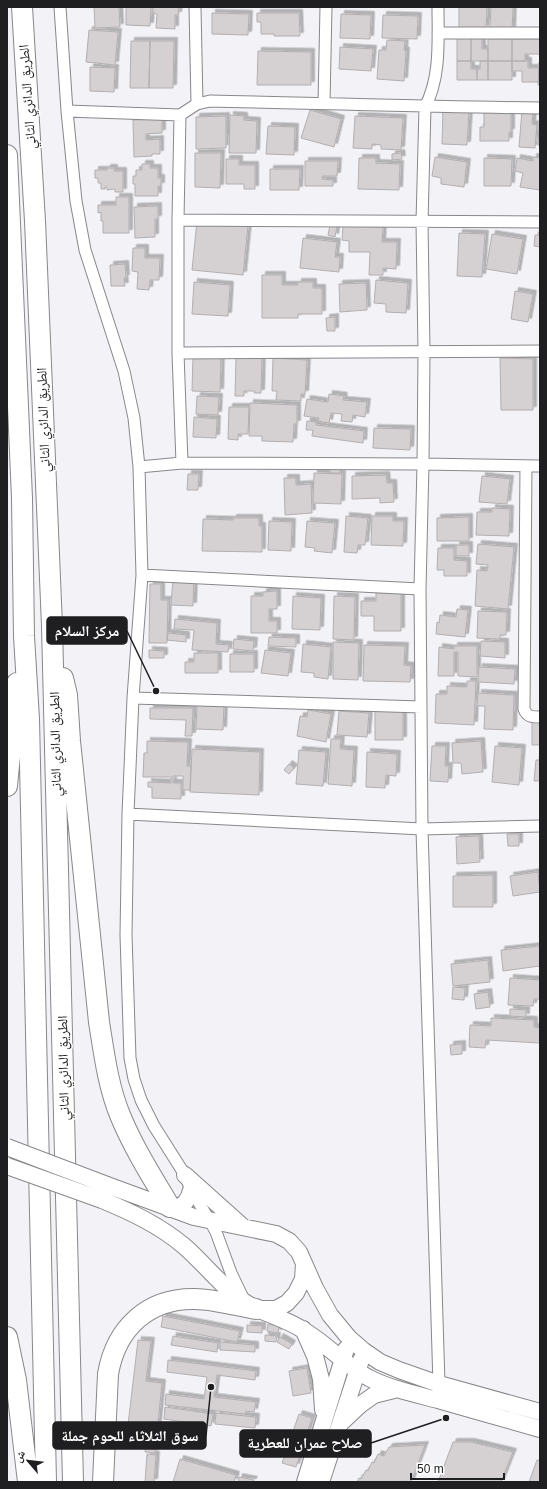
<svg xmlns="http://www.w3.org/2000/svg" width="547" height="1489" viewBox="0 0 547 1489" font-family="Helvetica,'Noto Naskh Arabic',sans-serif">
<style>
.building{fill:#d5d1d3;stroke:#b3afb1;filter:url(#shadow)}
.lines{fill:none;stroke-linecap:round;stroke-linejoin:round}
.street-casing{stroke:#88878a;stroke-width:13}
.secondary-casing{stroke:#88878a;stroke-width:18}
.highway-casing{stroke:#88878a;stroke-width:22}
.street{stroke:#fff;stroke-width:11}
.secondary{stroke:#fff;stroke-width:16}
.highway{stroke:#fff;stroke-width:20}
.secondary-bridge-casing{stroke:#88878a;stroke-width:18;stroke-linecap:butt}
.secondary-bridge{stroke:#fff;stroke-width:16}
.labels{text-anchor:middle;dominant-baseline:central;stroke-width:3;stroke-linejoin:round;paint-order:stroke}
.street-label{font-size:14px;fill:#1f1e20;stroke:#fff}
.leader{fill:none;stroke:#1f1e20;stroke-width:1.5}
.callout-dot{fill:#1f1e20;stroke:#fff;stroke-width:1.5}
.callout{fill:#1f1e20;stroke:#1f1e20;stroke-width:1.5}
.callout-label{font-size:15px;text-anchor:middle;font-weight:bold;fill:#fff}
</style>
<defs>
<filter id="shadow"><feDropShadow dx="3.5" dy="-3.5" stdDeviation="0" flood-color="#0004"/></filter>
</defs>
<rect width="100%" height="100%" fill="#f3f2f6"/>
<path class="building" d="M94,7H119L120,27L95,28Z
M126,7H151L150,26L126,25Z
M153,7H179L178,15H175V29L156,28L157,14L153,13Z
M459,7H487L486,29L459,28Z
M491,7H513L512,30L490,29Z
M212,13L249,14L248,35L212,34Z
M257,13H299L300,36H274V34H261V22H257Z
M341,14L371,15L370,39L340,38Z
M383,15L418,16L417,39L382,38Z
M89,30L118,32L115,65L86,62Z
M457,38H471V61H457Z
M471,38H482V49H488V61H471Z
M488,39H512V61H488Z
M512,39H540V54H525V61H512Z
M387,40L405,41L404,50L406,51L404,81L377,79L379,50H386Z
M131,41H150L149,88H130Z
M150,41H174L173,88H149Z
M340,47L373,49L371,71L339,69Z
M258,51L311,52V85H257Z
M457,61H471V69H477V80H457Z
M480,61H488V80H477V69H480Z
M488,61H512V80H488Z
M512,61H528V68H539V82H522V71H512Z
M539,62H540V85H538Z
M90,67L115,68L114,92L90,91Z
M443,109L469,110L467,145L442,144Z
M540,109V145H538Z
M310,110L341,119L334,147L301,138Z
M522,110L533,111L532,124L537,125L535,148L519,147Z
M484,112L511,113V132H509V141H480V127H484Z
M230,115L244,116V120L257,121L256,153H229Z
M226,116V148L196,149V117Z
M355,116L403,118L401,150L381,149V145L372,144V149L353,148Z
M162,119V133L146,134V140L160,139V154H152V156L134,157L133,120Z
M268,126L295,127L294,155L266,154Z
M195,153H221L220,188L195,187Z
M401,153L402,159L392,160V154Z
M435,157L467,162L464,187L441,184V178L432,176Z
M533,157L540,158V190L520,187L523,173L515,171L517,158L533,161Z
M359,158H376V163L400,164L399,190L358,189Z
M484,158L512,159L511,186H484Z
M226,159H239V165H255V189H244V184H226Z
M305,161H338L337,176H322V179L333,180V186H305Z
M142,164H150V168H158V178H161V186H158V196H135V184H133V176H136V170H142Z
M107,168H114V171H123V192H115V189L107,190V187H105V189H101V183H98V178H95V170H107Z
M270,169H300L299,190H270Z
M116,197H129V233H103V221H101V212L98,213V205H116Z
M158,206V219H155V237L135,238L134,207Z
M197,221L248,226L243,275L192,270Z
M330,225L337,226L335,237L328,235Z
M343,226L383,227L382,242H397L396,269L383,268V275H369L370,252H349V241L342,240Z
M459,233L485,234L482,277L457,276Z
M492,234L523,239L517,274L486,269Z
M535,235H540V247L534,246Z
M303,238L337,242L335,257H340L339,272L300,268Z
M133,248H145V258H160L159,280H150L149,290L137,289L138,272L132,271Z
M125,264L126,278H124L125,286H111L110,265Z
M262,275H282V285H298V282H313V288H322V314H298V318H262Z
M376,280L408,283L406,313L386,312V304L374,303Z
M194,282L230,285L228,316L192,314Z
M366,283L367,310L340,312L339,284Z
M515,291L533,294L528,322L511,319Z
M335,317V331H327L326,318Z
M262,354L261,393H254L255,391H244V396H235L236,356Z
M193,355L221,356L220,392L192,391Z
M273,358L307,360L305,394H301V401L276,400L277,391H272Z
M500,358L533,359V410H501Z
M329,394L344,396L343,400L367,402L365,417L353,415L352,422L341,421L342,414L331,413L329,423L318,421L319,418L304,416L307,399L328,402Z
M197,396L219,397L218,415L196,414Z
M250,403L297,405V424H294L293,442L262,441V436H249Z
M229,407H249L248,434H238V440L228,439Z
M194,417L217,419L216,438L193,437Z
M307,421L316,422V425L364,431L363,443L312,436L313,430H306Z
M374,428L411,429L410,450L373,448Z
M331,467L340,468V473H330Z
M314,473L342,474L341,504L313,503Z
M188,474H199L198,490H187Z
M386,475L387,483H393L394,502L380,503V498L352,499V476Z
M482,476L510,479L507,504L479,502Z
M284,478H296V485L311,484L312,513L285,515Z
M492,508L510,509L509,536L476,535L477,512H492Z
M346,516L368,518L365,545H358L357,553L344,552Z
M372,516H393V521H404L403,546L371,545Z
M469,517V541H437V518Z
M233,518H259V526H262V552L202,551L203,519L233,520Z
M269,521L292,522L291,551L268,550Z
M307,521L335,523L332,553L314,551L315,548L305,547Z
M478,544L514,547L508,609L475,606L477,570L487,571L488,565L476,564Z
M456,545H469V556H456Z
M438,548H454V560L467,561V576H444V570H437Z
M173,578L194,579L193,606L171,605Z
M150,584H161V600H168L167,643H149Z
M277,591V609H269V621H277V633H251V596H263V592Z
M376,593H401V631H374V616H361V601H376Z
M293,596L321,598L320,630L292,629Z
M334,596L355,597L354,640L333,639Z
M457,609L468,610L465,637L436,634L437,622L439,623L440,615L456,617Z
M478,611L507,612L506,635H500V639L477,638Z
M175,619L217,623L216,644L229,645L228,652L192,650L194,630L174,629Z
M168,633L186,635V642L167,640Z
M269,637L296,638V647L268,646Z
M234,639L254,641L253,651L233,649Z
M481,641L505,642V658L480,656Z
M333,642L359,643L358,680L333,679Z
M303,644L331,647L328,679L314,677V673L301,672Z
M364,645L405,646L404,665L411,666L410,682L363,681Z
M454,646H477V677L458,676V652H454V676H438L439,647L454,649Z
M149,650L164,651V658H149Z
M265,650L291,653L288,676L261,673Z
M194,653H218V673H185V662H194Z
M230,654H254V672H230Z
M479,667L515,669L514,684L478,682Z
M467,681H476L474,725L435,723L436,694H447V686L467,687Z
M478,693L514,695L513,730L484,729L485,706H477Z
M197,705L224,706L223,730L196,729Z
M150,708H193L192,736H185L186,720L150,719Z
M308,710L331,714L326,742L297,736L300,716L307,717Z
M375,710H403V740H375Z
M339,711L369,713L367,737L337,735Z
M532,722H540V745H532Z
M331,739H341L340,749L354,750L352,786L328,784Z
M147,741L188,742L187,766H191L190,790H183V776H173V783H181V799L152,798V787H148V782L171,783V777H143L144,753H147Z
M481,741L483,772L462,774L461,763H453L452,743Z
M432,746H446L445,766H449L448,782L430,781Z
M495,746L522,748L519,785L492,782Z
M192,749L260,752L259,795L190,792Z
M299,750L326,752L323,786L296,784Z
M367,752L397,754L396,776L386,775L385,788L366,787Z
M536,760H540V781H534Z
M289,764L294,768L289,774L284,770Z
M507,834H519V846H508Z
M479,836L480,862L457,864L456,837Z
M538,872L540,892L513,896L510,876Z
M493,875V907H453V876Z
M540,946V966L503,971L501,950Z
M488,960L490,982L453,986L451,964Z
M510,978L540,980V999H534L533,1006L508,1005Z
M453,987L465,988L464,1000L452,999Z
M488,992L490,1007L476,1009L474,994Z
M510,1009L526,1010V1017L510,1016Z
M491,1018L534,1020V1027L540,1028V1043L486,1040L485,1048L469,1047L470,1025L491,1026Z
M462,1044V1054L451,1055L450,1045Z
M163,1316L240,1331L237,1342L161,1327Z
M268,1324L279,1326L278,1333L267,1331Z
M247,1325L262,1326V1333L247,1332Z
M265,1335L277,1336L276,1342L265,1341Z
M173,1336L218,1343L217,1352L171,1345Z
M280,1337L292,1344L289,1349L277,1342Z
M138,1340L151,1341L146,1381L162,1383L155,1453L145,1452L147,1427L128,1425Z
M220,1342L255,1345V1352L220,1350Z
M168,1360L256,1371L255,1380L217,1375L214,1397L256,1402L254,1412L246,1411L245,1414L165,1405L166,1394L204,1399L207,1377L167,1372Z
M307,1368L311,1393L293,1396L289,1371Z
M165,1407L213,1414L211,1426L164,1419Z
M216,1413L256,1417L255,1428L215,1424Z
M299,1414L312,1418L296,1467L282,1463Z
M453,1442H471L513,1452L501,1482H438Z
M425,1445L411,1482H357L359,1478L361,1479L366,1470L368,1471L372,1462L374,1463L378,1454L384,1456L389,1447Z
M147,1454L156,1455L154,1482H145Z
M180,1459L236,1475L234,1482H173Z
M537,1460L540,1461V1482H529Z
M239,1477L254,1480L253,1482H238Z"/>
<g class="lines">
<defs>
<path id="street" d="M60,7L67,111L76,201L85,250L124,371L134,418L139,467L142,575L133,698L128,814L126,935L130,1058L134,1079L141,1100L154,1126L185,1175L191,1190L210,1221L216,1232L231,1273L244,1300
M195,7L197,104
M438,7C438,40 441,77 425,107L422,222L424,351L423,464L420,589L422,829L439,1384L438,1390
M438,33H540
M324,103L326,7
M67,111L180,115L197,104L210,101C320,103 430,107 540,108
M180,115L178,220V353L182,463
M178,220L540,222
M178,353L540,351
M139,467L182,463L423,464L540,466
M526,467L524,709C527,717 532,717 540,717
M142,575L420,589
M133,698L421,707
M128,814L422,829L540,826"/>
<path id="secondary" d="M185,1175L243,1227
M107,1185L194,1217L276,1234L289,1241L299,1252L315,1288L330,1315L349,1338L364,1351L380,1362L399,1370L439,1384L540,1412
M102,1200C131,1212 159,1225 184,1246C205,1264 222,1288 246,1303C264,1314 285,1318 303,1330C327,1344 345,1365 369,1378C391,1389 415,1394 438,1400C472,1410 506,1419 540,1429
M173,1209C184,1206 189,1200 191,1190
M260,1309H276L287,1303L296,1293L303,1279L304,1264
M303,1329L315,1356L321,1379L323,1410
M343,1421L360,1405L374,1395L398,1389
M305,1482L346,1349
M321,1482L361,1360"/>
<path id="highway" d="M22,7L35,221L52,626L73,1482
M7,155L22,498L24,636L29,719L46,1482
M63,678L67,695L70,741L99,1022C104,1053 108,1086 120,1115C133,1147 152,1177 170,1207
M7,786L17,683
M7,1337L16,1380L28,1482
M103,1482L108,1374C116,1328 148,1298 195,1299C214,1299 238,1306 256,1309"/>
</defs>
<use href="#street" class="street-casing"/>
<use href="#secondary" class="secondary-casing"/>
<use href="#highway" class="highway-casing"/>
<use href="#street" class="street"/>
<use href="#secondary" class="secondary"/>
<use href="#highway" class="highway"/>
<defs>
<path id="secondary-bridge" d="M7,1147L107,1185
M7,1166L102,1200"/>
</defs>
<use href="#secondary-bridge" class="secondary-bridge-casing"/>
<use href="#secondary-bridge" class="secondary-bridge"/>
</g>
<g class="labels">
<g class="street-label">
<text transform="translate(27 97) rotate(-94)">الطريق الدائري الثاني</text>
<text transform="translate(43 420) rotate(-92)">الطريق الدائري الثاني</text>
<text transform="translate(55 744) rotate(-91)">الطريق الدائري الثاني</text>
<text transform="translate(63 1068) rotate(-91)">الطريق الدائري الثاني</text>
</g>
</g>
<path class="leader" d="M156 691L127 631M211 1387L206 1436M446 1418L371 1443"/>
<g class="callout-dot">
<circle cx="156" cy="691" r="4"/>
<circle cx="211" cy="1387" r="4"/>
<circle cx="446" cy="1418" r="4"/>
</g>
<g class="callout">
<rect x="47" y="617" width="80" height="27" rx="4"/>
<rect x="53" y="1422" width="153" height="27" rx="4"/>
<rect x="240" y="1430" width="131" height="27" rx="4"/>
</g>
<g class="callout-label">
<text x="87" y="636">مركز السلام</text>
<text x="130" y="1441">سوق الثلاثاء للحوم جملة</text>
<text x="305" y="1448">صلاح عمران للعطرية</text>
</g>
<rect width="547" height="1489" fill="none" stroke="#1f1e20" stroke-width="16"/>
<g transform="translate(28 1461) rotate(298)" stroke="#ffffff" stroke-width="3" paint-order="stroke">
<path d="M0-3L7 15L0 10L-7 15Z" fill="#1f1e20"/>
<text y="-6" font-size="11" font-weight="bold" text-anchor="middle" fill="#1f1e20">ش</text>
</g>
<path d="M411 1473v6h93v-6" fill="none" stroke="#1f1e20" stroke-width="2"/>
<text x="417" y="1473" font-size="12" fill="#1f1e20" stroke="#ffffff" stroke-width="3" paint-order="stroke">50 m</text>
</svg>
